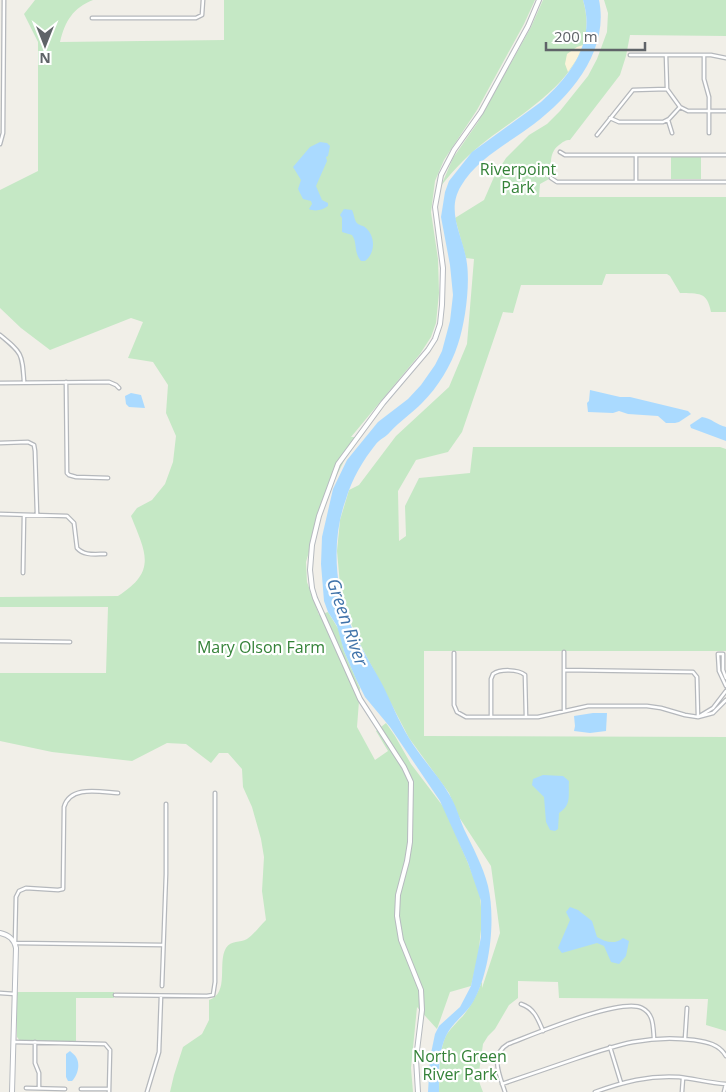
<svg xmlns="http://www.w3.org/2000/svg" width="726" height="1092" viewBox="0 0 726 1092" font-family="'Open Sans',sans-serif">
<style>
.green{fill:#c5e8c5}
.sand{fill:#fbf3d9}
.water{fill:#aadaff}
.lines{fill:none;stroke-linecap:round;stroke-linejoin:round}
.street-casing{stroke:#b5b8bc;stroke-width:5}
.secondary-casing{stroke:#b6babf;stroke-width:6}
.street{stroke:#fff;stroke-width:2.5}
.secondary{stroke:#fff;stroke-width:4}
.labels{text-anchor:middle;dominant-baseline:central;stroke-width:4.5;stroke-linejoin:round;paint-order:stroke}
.park-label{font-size:16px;fill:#348238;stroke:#fff}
.water-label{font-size:18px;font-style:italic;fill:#4174aa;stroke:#fff}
</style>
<rect width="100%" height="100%" fill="#f1efe8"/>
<path class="green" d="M35,0H93C73,8 65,21 60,42L224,40V0H535L524,24L477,110L444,160L435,181L431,212L438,259L439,293L436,323L431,337L420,354L351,437H356L324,501L306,562L307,582L319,615L328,612L339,630L344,651L360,688L357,727L375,760L388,751L376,731L386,723L395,736L411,764L445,809L468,863L480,894L482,920L478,958L471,986L450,992L437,1029L417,1007L411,1068L413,1092H170L174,1075L183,1047L202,1034L209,1020V1000C230,993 217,963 226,948C231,940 240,943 247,939C254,934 260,926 266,920L262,891L264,857L261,839L252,807L243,787L242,769L228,753H219L211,763L186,744L167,743L132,761L52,752L0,741V673H106L108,607H0V597L118,596C157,571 146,554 131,516L137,508L152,500L165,484L173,462L176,436L166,413L168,385L153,362L128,358L143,322L131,318L50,350L21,328L0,308V190L38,171V42L24,14Z
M543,0H583C603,68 532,106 487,140C470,153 454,169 441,186L453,158L478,122L531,27Z
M604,0H726V36L630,35L626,56L620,75L570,140C565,140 563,142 559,145C547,154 553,167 549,179L540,184L539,197H726V312H711C707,291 699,294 680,293L670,276L667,274H606L602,285H521L513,313L503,312L462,432L448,452L416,460L398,491L399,541L406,536L405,506L419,478L470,473L473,447H720L726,449V651H424V736L726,737V1031L706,1025L708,999L559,998L558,982L518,981V998L509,1005L495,1029L488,1036L483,1044L478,1079L483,1092H439C440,1074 438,1050 447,1034C452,1027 457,1022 463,1016C471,1006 478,993 482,981V988L500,933L491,866L459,817L449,793L409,738L357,638L346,611L340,585L337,551L340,520L349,490L359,485L396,436L449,387L467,344L474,259L466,258L455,218L484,200L494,177L506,158L529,135L547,124L560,111L588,76L597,59L607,32L608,13Z
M671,157H701V179H671Z
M17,992H114V998H76V1042L20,1041L17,1037Z"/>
<path class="sand" d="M583,45L577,59L568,72L565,64L567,54L577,47Z"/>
<path class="water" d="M583,0H599C610,53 567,101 527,129C505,145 475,161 461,186C445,212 464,237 467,264C470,287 465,323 458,344C451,366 438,387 422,403C412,413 400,421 390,432C386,437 380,439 376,444C363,460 352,479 346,499C332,537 334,584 349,621C358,643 370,662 381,682C391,701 398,720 409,738C421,758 438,775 449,794C456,805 459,817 464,829C473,848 483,866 488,886C496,919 490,973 473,1002C465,1015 452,1023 446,1036C438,1053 439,1074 439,1092H428L430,1058L435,1034L439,1026L460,1007L471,986L481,937V901L468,863L440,801L390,727L365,697L356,679L344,651L337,626L328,612L324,601L321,564L322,537L333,489L347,460L378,422L408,399L421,385L435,365L442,351L450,321L453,295L450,265L441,217L445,192L449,181L472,152L541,102C571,75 596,42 583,0Z
M320,142L327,143L330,146L328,156L326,157L327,161L316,186L322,200L328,203V206C323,210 315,212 309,209L312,204L311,201L303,199L298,189L301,180L293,167L310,147Z
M344,209L352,210C354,214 354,218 356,222C359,226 363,225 366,228C376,237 375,254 365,261H361C353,251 358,244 352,235L342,232V218L340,215Z
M590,390L620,397H630L688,411L691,414L679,422L675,423H666L658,416L628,414L619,411L613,413L588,412L587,403L589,401Z
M131,393L141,395L145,408L129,407L126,404L125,396Z
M702,417C711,418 717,425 726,427V441L691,428L690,425Z
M593,713H607L606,731L590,733L574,731L575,726L574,716Z
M543,775L563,776L569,781C568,795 572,805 559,813L558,829L555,831L550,830L546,822L544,797L532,785L533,779Z
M570,907L578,910L592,921L597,937C606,942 614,945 623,938L629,941L626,956L619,964L611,962L604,946L597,943L562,953L558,948L570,920L566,912Z
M70,1051C72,1053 75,1055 76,1057C81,1065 77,1076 72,1081H68L66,1077V1054Z"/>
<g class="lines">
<defs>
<path id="street" d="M92,18H196L202,15L203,0
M630,55H711L726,58
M666,55L667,89L680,107
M704,55V79L709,97V133
M610,118L619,122H663L669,119L680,107L688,111H726
M668,120L672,133
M597,135L633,90L667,89
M0,144L3,133L4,0
M560,152L565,155H726
M636,155V182
M551,178L557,182H726
M0,335C22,353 22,353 24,381
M66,382L67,473L69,475L76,477L108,478
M0,383L109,382L116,385L119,388
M0,443L28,442L34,445L35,451L37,514
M0,514L67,516L74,523L77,548C84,556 95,554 105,554
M23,573L24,515
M0,641L70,642
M564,652V711
M454,653V705L457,712L466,717H538L588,706H647L661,708L685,715L698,717L697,677L693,672L564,670
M726,678L723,670V654H718L719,671L726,686
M726,691L713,708L698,717L713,713L726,700
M491,717V679L493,674C500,669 518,669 525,675L526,717
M118,793C100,792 70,785 64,807L63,889L58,890L26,888L19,891L16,897L15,943L163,945
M162,986L166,874V804
M0,993L15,994
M115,995L207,996L213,995L215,982V793
M521,1004C534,1008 538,1019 543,1031
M685,1039L687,1008
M14,1042L105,1044L110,1050L109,1092
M35,1042V1063L39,1073V1088
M610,1047L621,1083
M502,1084C526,1076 551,1067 575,1059C616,1045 649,1034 694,1040C707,1042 719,1044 726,1056
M26,1088L65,1089
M81,1089H109
M147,1092L159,1052L161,996
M505,1092C500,1076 489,1055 508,1044C532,1035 621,997 642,1008C654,1014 653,1027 654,1038
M595,1092C623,1082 649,1075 679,1077C695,1079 710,1083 726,1084
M682,1092L683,1078
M724,1092L726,1084"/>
<path id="secondary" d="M0,933C9,935 14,939 16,948L12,1092
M418,1092L416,1059L422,1010L421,990L401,940L397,916L398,895L407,861L410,842L411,782L404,767L360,699L315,598L312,588L310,570L312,545L319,516L338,464L383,403L428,350L435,339L440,324L442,305L443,268L435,207L441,175L454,150L481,112L528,26L539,0"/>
</defs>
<use href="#street" class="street-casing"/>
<use href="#secondary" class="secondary-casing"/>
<use href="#street" class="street"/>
<use href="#secondary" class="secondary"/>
</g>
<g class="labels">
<g class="park-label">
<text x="518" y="169">Riverpoint<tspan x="518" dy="18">Park</tspan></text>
<text x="261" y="647">Mary Olson Farm</text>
<text x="460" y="1056">North Green<tspan x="460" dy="18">River Park</tspan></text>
</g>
<g class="water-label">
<text transform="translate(348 622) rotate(71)">Green River</text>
</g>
</g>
<g transform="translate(45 45) rotate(180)" stroke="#ffffff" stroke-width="4" paint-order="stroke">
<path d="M0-4L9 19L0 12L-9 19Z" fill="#5f6368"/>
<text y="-8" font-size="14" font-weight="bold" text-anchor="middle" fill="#5f6368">N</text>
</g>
<path d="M546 42v8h99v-8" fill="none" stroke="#5f6368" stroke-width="2.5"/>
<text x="554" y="42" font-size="15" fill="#5f6368" stroke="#ffffff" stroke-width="4" paint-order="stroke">200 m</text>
</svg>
